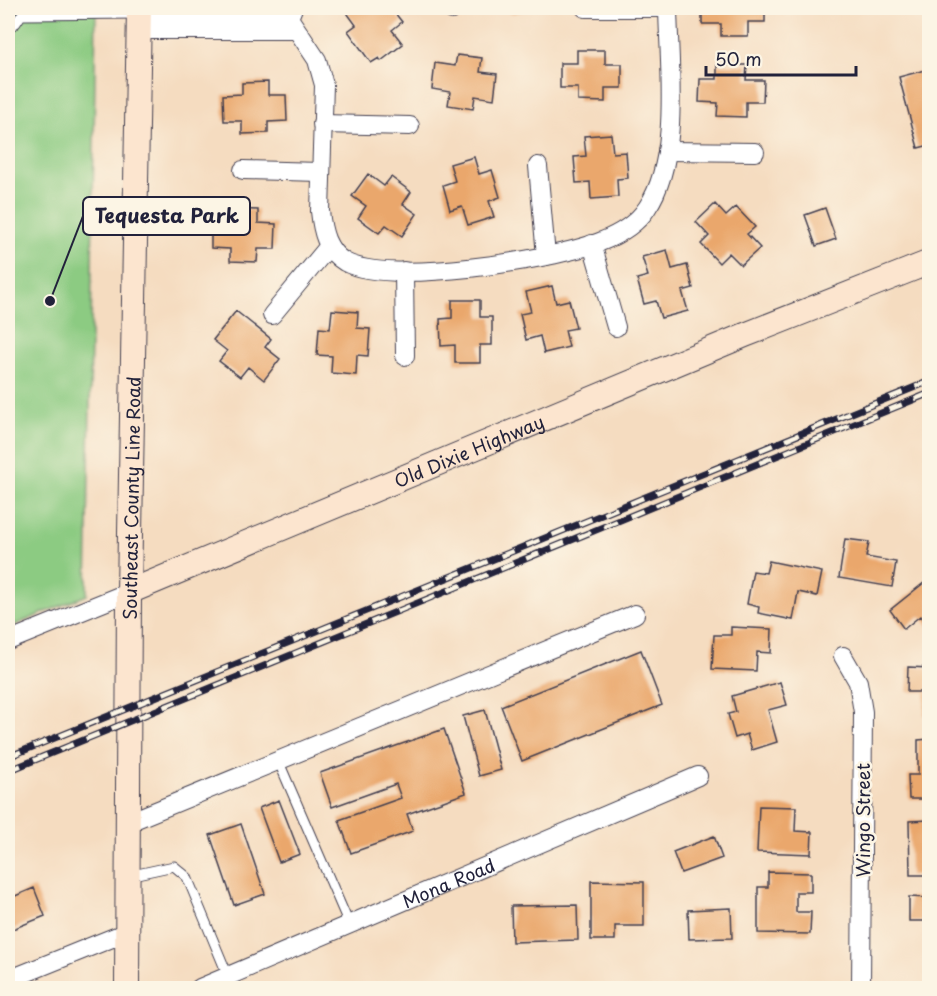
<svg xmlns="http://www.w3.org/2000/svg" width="937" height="996" viewBox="0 0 937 996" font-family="'Playpen Sans',sans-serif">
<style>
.green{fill:#8ccb82;stroke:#57765e;stroke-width:1.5}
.building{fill:#eaa76c}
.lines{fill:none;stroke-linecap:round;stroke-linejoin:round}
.lane-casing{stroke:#423e4f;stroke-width:11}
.street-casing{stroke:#423e4f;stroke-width:20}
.secondary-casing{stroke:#423e4f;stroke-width:26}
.lane{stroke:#fff;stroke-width:9}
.street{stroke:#fff;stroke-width:18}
.secondary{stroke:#fce5cf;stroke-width:24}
.rail-casing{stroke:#22223b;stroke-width:7}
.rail{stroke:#fcf5e5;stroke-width:4.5;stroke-dasharray:14;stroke-linecap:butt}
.labels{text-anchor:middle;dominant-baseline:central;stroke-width:5;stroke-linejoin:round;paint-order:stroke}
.street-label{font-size:18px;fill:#22223b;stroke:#fcf5e5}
.leader{fill:none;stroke:#22223b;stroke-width:2}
.callout-dot{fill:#22223b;stroke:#fcf5e5;stroke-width:2}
.callout{fill:#fcf5e5;stroke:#22223b;stroke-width:2}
.callout-label{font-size:20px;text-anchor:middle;font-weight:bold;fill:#22223b}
</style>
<rect width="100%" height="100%" fill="#fcf5e5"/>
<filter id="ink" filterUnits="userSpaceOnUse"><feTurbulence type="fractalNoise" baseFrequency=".0167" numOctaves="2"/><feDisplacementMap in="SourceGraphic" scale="12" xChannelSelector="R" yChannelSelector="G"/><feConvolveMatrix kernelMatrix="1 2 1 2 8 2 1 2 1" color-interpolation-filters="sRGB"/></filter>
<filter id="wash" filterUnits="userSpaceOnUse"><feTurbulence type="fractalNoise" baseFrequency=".008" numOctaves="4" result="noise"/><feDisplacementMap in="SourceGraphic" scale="24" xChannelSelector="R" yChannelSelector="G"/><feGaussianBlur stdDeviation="1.35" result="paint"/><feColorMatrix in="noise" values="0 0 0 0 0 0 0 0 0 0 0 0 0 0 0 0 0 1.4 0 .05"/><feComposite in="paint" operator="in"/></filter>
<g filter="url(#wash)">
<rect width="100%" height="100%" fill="#f5dcc0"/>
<path class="green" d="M8,8H96L87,595L8,628Z"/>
<g id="blocks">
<path class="building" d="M349,8H391L402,22L392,30L403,44L381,61L379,58L371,63L348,31L356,25L345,10Z
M508,8H532L510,14Z
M702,8H765V22H748V36H721V24H702Z
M577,50H605V64H622V88H605V102L578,101V88H560V63H577Z
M457,55L482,58L480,72L497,74L494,99L475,96L473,109L448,105L450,92L432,89L435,63L455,66Z
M717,65H747L746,80H764L763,102H746V117L717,116L718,103L699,102L700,79H717Z
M929,69L930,145L918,148L899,77Z
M268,82V95H286L287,121L268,122V133L242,134V121H224L223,95L242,94V83Z
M611,134L613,153L626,152L628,178L617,179L618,197L591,199L590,182L576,183L574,157L586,156L584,136Z
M474,157L479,174L492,170L500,197L489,201L494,217L468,225L462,206L450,210L443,185L455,181L450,164Z
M368,174L384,186L391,177L411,192L403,204L417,214L402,236L386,225L379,233L358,218L366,206L352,196Z
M715,204L726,216L736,207L755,227L747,234L760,248L741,265L729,253L719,263L701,244L709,236L696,222Z
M825,208L836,239L816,246L805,215Z
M230,209L258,210V223L276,224L275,249H258L257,262L230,261V249L211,248V222H230Z
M667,250L672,269L687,265L693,288L682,291L688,311L661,318L656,301L644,304L637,279L648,276L642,257Z
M552,286L556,303L569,300L576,328L565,330L569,347L544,353L540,336L526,340L520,314L531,312L526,292Z
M452,300H480V317H492V345H480V363H455V345L441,346L440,319L452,318Z
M332,310L358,312L357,328L370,329L368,356L357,355L356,375L331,373L332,356L317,355L319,328L330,329Z
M236,311L271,339L265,347L280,359L264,380L248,367L240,377L219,361L227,351L213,340Z
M845,539L869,542L866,557L896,562L892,587L839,578Z
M769,561L822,572L817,596L798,592L793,620L758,613L759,607L747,604L753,571L766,573Z
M930,578V628L920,616L904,629L890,610Z
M731,627L772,629L771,653L757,652L756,671L712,669L714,635H731Z
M641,650L662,705L522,761L501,706Z
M908,667L930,668V715H924L925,692H907Z
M780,682L787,705L768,710L777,742L752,750L747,734L735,738L728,714L736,712L732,696Z
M485,710L501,770L479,776L463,716Z
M444,729L466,793L407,814L413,831L351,853L339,820L401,798L396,784L332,807L320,773Z
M930,739V799H909L908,775H918V740Z
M279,800L300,854L279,862L259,808Z
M759,806L796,807L795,831L812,832L811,854L757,852Z
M930,820V875H910L909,821Z
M241,824L265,894L234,905L210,835Z
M714,836L722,858L681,873L673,852Z
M768,872L811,873V892H796V912H811L810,934L758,933V887H768Z
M591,881L644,882V926H615V940H591Z
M34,888L45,916L8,931V899Z
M909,897L930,898V946H926V921H909Z
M577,905L578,940L512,942L511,906Z
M731,908L732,938L689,939L688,910Z"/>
</g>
</g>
<g filter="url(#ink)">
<use href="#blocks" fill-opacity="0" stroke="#423e4f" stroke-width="1.5"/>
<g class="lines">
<defs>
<path id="lane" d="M23,15L138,14
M8,28L16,23L26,8
M278,760L349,924
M128,876L174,866L187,877L228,976"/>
<g id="street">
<path d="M293,8L289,18L317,60L324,85L320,211C322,230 326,251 345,262C389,286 551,260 600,242C618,235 636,225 647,208C681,158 669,67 668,8"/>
<path d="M450,8L452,10"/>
<path d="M585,8H668"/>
<path d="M139,14L272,13L289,18"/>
<path d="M139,30H295"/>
<path d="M322,124L410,126"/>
<path d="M667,151L755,152"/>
<path d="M538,166L546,256"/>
<path d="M243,170L320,172"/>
<path d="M592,244L616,327"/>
<path d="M404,271L405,356"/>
<path d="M272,315L329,246"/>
<path d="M8,641L129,592"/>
<path d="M843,656L858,682L863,712L861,988"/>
<path d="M129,822L635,614"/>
<path d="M8,980L127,932"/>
<path id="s1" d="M200,988L698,776"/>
</g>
<g id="secondary">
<path id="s2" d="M129,592L745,335L930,262"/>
<path id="s3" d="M127,988L129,592L139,8"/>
</g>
</defs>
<use href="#lane" class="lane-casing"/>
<use href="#street" class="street-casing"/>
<use href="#secondary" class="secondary-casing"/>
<use href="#lane" class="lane"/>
<use href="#street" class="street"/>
<use href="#secondary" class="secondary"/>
<defs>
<path id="rail" d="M8,757L930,381
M8,771L930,393"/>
</defs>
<use href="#rail" class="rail-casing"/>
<use href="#rail" class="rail"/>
</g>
</g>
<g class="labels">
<g class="street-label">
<text stroke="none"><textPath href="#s2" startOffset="368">Old Dixie Highway</textPath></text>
<text stroke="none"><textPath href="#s3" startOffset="490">Southeast County Line Road</textPath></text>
<text transform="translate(862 820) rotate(-90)">Wingo Street</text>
<text stroke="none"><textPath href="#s1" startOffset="270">Mona Road</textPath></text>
</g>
</g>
<path class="leader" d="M50 301L83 216"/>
<circle class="callout-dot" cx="50" cy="301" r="6"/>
<rect class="callout" x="83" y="197" width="167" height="38" rx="6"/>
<g class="callout-label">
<text x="167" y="223">Tequesta Park</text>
</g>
<rect width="937" height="996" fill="none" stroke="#fcf5e5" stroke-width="30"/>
<path d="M706 66v9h150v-9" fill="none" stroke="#22223b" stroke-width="3"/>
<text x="715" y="66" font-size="18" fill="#22223b" stroke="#fcf5e5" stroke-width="4.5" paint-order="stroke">50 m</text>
</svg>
